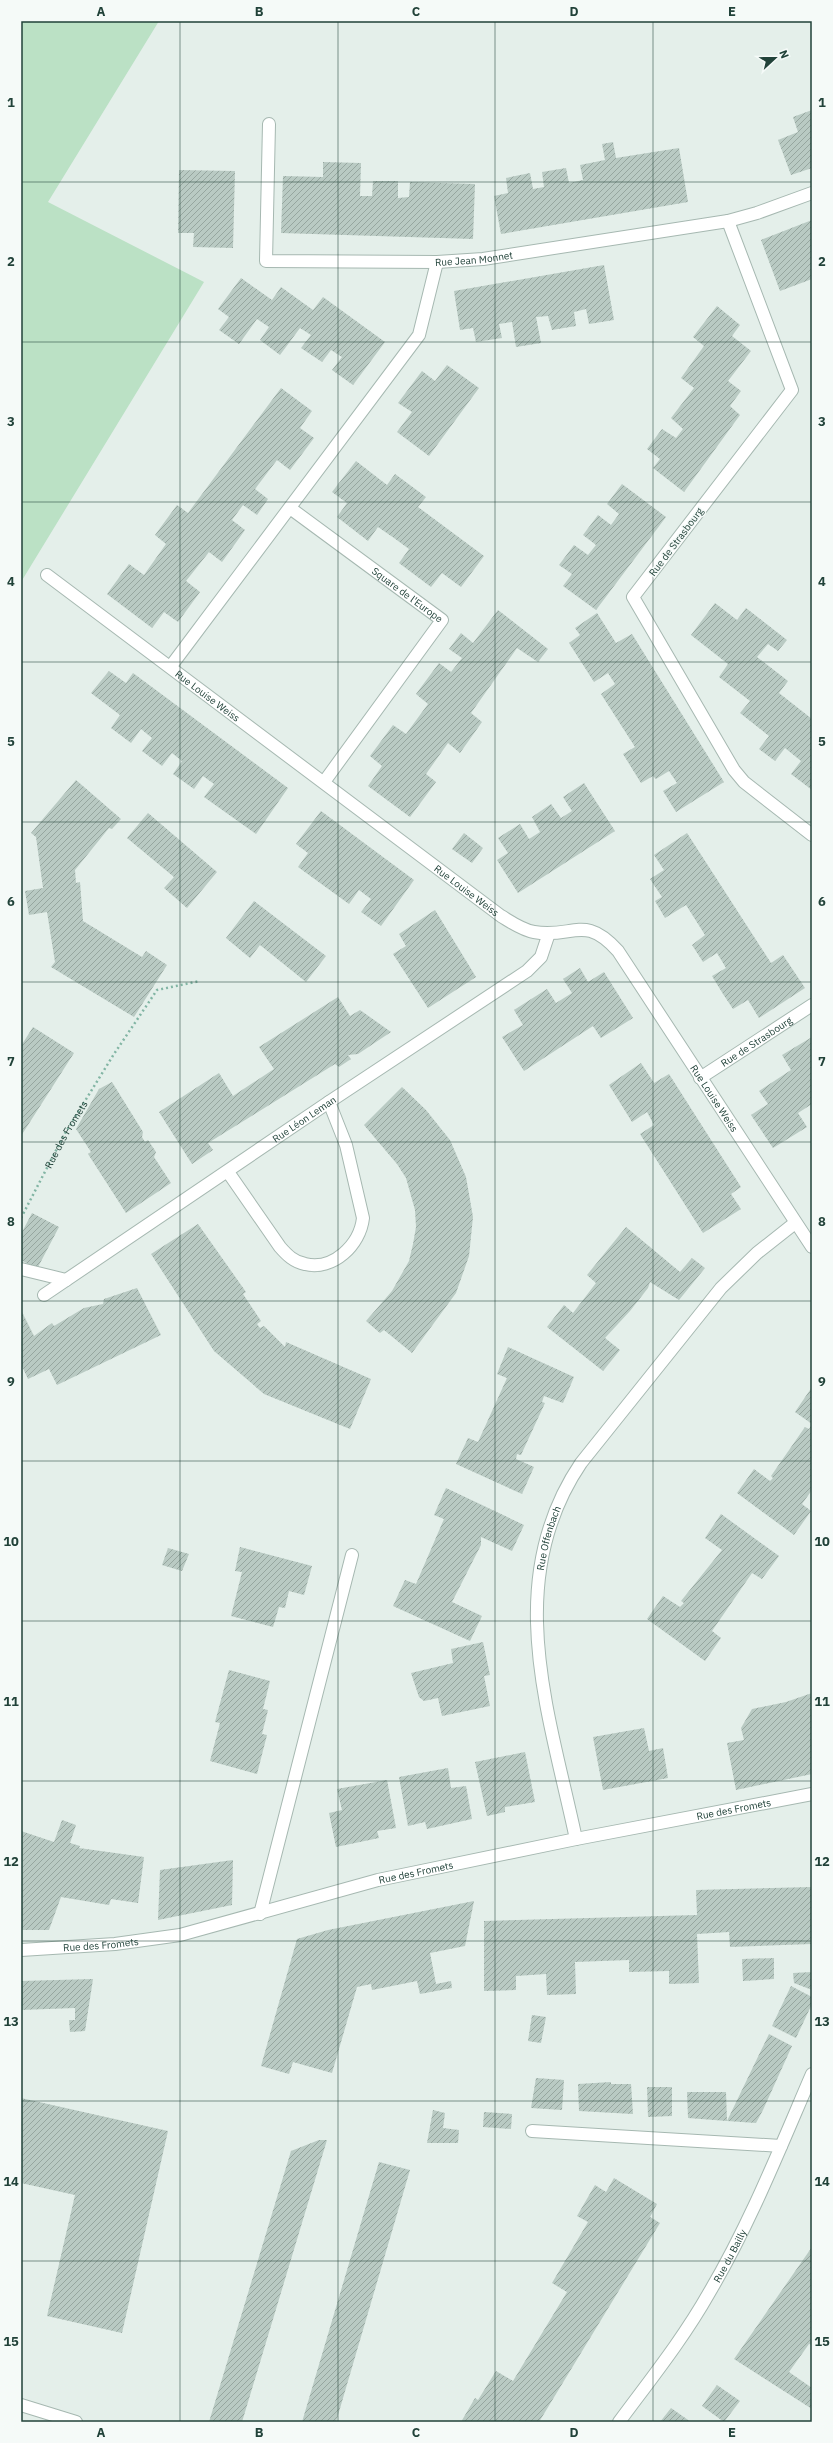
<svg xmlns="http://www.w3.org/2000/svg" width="833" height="2443" viewBox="0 0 833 2443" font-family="'IBM Plex Sans',sans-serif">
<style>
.grass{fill:#bbe1c5}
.building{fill:url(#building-hatch)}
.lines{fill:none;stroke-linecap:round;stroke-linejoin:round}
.service-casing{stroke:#a6b8b1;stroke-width:14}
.minor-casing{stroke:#a6b8b1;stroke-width:14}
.path{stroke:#82b5a4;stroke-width:2.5;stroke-dasharray:2 3;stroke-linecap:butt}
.service{stroke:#fff;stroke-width:12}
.minor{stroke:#fff;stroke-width:12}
.grid{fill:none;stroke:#214239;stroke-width:1;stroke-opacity:0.55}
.labels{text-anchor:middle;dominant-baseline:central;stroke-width:3;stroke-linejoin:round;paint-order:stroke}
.street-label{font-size:10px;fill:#214239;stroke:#f5faf8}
.neatline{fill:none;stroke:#214239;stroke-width:1.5}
.grid-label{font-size:13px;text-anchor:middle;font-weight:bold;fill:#214239}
</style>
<defs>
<pattern id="building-hatch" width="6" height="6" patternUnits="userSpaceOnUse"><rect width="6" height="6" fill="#b9cac3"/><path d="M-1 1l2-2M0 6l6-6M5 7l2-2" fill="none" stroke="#96a69f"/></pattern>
</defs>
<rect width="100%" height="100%" fill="#e4efea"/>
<path class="grass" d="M21,21H159L48,202L204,282L21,582Z"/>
<path class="building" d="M812,110V168L791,175L778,140L798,132L793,117Z
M613,142L616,158L679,148L688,202L501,234L494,196L508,193L506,178L530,173L533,189L544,187L542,172L566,168L569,183L583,180L580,165L605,160L602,144Z
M323,162L361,163L360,196H372L373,181H398V198L409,197L410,182L475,184L473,239L281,233L283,176L323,177Z
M179,170L235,171L233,248L193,247L194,233H178Z
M812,220V279L780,291L761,240Z
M604,265L614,320L589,324L586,309L574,312L576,326L552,330L548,316L536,317L541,343L516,347L512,322L499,324L502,338L476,342L473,328L460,330L454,291Z
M241,278L272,300L281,287L313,310L323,297L385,342L353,385L332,370L342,357L331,350L322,362L301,348L311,335L300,328L280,355L260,340L269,327L257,319L239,344L219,330L229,317L218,309Z
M717,306L740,325L732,336L751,351L728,381L741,391L730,406L740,415L684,492L653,468L660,459L647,449L662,429L676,438L683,429L671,418L694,388L681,378L704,346L693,337Z
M447,365L479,388L429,456L397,432L412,412L398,403L422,371L435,381Z
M281,388L312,411L300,428L314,438L290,470L277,460L255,489L268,499L257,515L243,505L232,520L245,530L222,562L209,552L186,581L200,592L178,622L164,612L152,628L107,594L129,564L144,575L166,544L155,535L177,505L188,513Z
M356,461L387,485L395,474L426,497L418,507L484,556L461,587L442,573L431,587L399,563L409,549L394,538L378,527L368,541L337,517L347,503L332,492Z
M622,484L666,517L596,610L563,586L572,574L559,565L574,545L588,555L596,545L583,535L598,515L611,525L619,514L607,504Z
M715,603L737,620L746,608L787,640L778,651L768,644L757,657L788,681L779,693L812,719V790L791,774L801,761L785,748L775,761L759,749L769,736L740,713L750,701L719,677L728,664L691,635Z
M498,610L548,649L538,662L517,648L471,713L482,722L460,753L448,743L426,774L436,782L410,817L368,786L382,766L370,756L393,725L406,734L428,704L416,694L439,663L451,672L462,658L449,649L461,633L473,643Z
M597,613L616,643L632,634L724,782L676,812L663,791L677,783L669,771L656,779L653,776L641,783L623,754L635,747L601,694L615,684L608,673L594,682L569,643L580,635L575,628Z
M109,671L126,683L133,673L288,788L256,834L204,797L214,784L203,776L194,789L173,774L182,761L172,753L162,766L142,751L152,738L141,729L131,743L111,728L120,715L91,693Z
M76,780L121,819L112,829L109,828L75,870L76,883L80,882L83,921L142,957L146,951L167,965L134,1017L51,967L55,962L47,912L29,915L25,891L43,888L36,837L31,833Z
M584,783L615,831L518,893L497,860L508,853L498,838L520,824L529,839L540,832L532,817L551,804L561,818L572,811L563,797Z
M321,811L414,880L381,926L361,912L371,899L359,890L349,904L298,867L308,853L296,844Z
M148,813L217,872L187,908L164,888L174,877L127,838Z
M464,833L483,848L472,863L452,849Z
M687,833L771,963L783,955L805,988L759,1018L748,1000L733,1009L723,994L712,976L726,968L717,953L703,962L692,945L705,935L686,905L665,918L655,901L662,897L650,879L664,870L654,855Z
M254,901L326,956L306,982L260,945L250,958L226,938Z
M435,910L476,977L428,1008L393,954L406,946L399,934Z
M580,968L588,982L604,972L633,1018L601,1038L593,1026L524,1071L502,1037L523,1025L514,1010L547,989L556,1003L572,993L563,979Z
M338,997L350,1016L360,1010L391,1032L358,1054L348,1055L351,1059L339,1067L335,1064L208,1143L213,1150L192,1164L159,1112L219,1073L233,1096L274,1069L259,1047Z
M33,1027L74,1053L21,1136V1046Z
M812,1037V1104L798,1113L807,1127L773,1148L751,1115L768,1104L759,1091L791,1070L782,1055Z
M641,1063L654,1083L669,1074L741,1187L731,1194L741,1209L703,1233L640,1134L654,1125L647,1112L632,1122L609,1085Z
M112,1082L143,1132L142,1137L145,1142L148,1140L156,1152L154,1157L171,1183L126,1213L88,1154L91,1152L76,1129L99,1089Z
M402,1087L426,1110L450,1140L466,1177L473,1217L469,1256L456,1293L412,1353L384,1330L380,1333L366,1321L392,1291L409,1261L413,1244L416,1227L415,1210L406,1178L397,1164L364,1125Z
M32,1213L59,1227L37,1269L21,1260V1234Z
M198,1224L246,1292L243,1294L261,1321L257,1324L260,1328L264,1326L285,1347L286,1342L371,1379L350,1429L264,1394L214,1351L151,1254Z
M626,1227L680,1272L692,1258L705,1268L679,1300L650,1282L648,1288L630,1311L605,1338L620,1350L603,1371L547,1327L564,1305L573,1313L596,1283L587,1275Z
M137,1288L161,1335L57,1385L49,1369L28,1379L21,1364V1310L34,1336L52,1323L54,1326L84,1308L103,1304L104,1299Z
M508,1347L574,1377L563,1403L544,1396L542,1402L545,1403L521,1455L517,1454L516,1459L534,1467L522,1494L456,1464L468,1438L478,1442L507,1378L497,1374Z
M812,1387V1490L802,1504L811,1511L794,1535L737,1493L754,1469L770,1481L773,1478L771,1476L805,1427L809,1429L812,1424L795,1412Z
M446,1488L524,1525L512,1551L481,1537V1545L452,1602L482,1616L470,1641L393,1606L405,1580L416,1584L444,1519L434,1515Z
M721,1514L779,1556L762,1579L752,1573L712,1631L721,1638L705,1661L647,1619L663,1596L680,1607L684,1603L681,1601L722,1550L705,1538Z
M240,1547L312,1566L304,1595L289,1591L285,1608L279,1607L273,1627L231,1616L242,1572L235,1571Z
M168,1548L189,1554L182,1571L162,1565Z
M483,1642L490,1675L484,1676L490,1706L442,1716L438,1698L424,1701L419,1697L411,1673L453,1663L451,1649Z
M229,1670L270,1681L263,1709L268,1710L262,1734L267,1735L257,1774L210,1761L220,1723L215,1722Z
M812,1693V1774L736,1790L727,1743L744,1740L741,1728L752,1709L786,1702Z
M644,1728L649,1751L663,1748L668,1778L603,1790L593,1737Z
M525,1752L535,1802L505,1807V1812L487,1816L475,1762Z
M448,1768L451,1788L466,1786L472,1819L427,1829L425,1822L408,1826L399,1777Z
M387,1780L396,1828L377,1831L379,1838L336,1847L329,1813L342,1810L337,1789Z
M62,1820L76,1825L70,1843L80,1846L79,1848L144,1857L138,1903L111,1899L109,1905L61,1897L49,1930H21V1831L54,1842Z
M233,1860L232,1905L158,1920L160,1870Z
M812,1887V1944L730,1947L729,1932L697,1934L699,1983L669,1984V1971L629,1972V1960L575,1962L576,1994L547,1995L546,1974L516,1976V1990L484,1991V1921L697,1915L696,1890Z
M474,1901L465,1946L430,1953L436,1984L451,1981L452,1988L420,1994L417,1981L372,1990L371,1984L357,1987L332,2073L293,2062L289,2074L261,2066L297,1939L328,1930Z
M774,1958V1979L743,1981L742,1959Z
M812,1972V1990L794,1983L793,1973Z
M93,1979L85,2031L70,2032L69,2020H75V2008L21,2010V1981Z
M791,1986L812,1997V2004L796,2038L772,2026Z
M532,2015L546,2017L541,2043L528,2041Z
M769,2034L792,2046L763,2110L756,2123L727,2121Z
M536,2078L564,2080L562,2110L531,2108Z
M611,2082V2084H631L633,2114L579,2111L578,2084Z
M647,2087H672V2116L648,2117Z
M687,2092H726L727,2121L688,2118Z
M21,2098L168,2131L122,2333L47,2316L75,2195L21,2183Z
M433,2110L445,2113L443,2128L459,2130L458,2143H427Z
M484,2112L512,2114L511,2129L483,2127Z
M319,2140H327L242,2422H209L291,2151Z
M379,2162L410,2170L358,2347L336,2422H302Z
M614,2178L657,2204L650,2217L660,2223L539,2422H461L475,2398L478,2400L496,2371L513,2381L567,2292L552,2283L588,2222L577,2216L595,2185L606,2192Z
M812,2247V2345L809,2344L789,2372L812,2388V2409L734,2359Z
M717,2385L740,2401L724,2422L702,2406Z
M671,2408L691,2422H660Z"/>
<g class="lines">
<defs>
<path id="service" d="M228,1172L280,1247C287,1255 294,1262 305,1264C333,1271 360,1245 363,1218L346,1145L329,1102
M21,1269L66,1280
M260,1914L352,1555
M21,2405L76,2422"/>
<g id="minor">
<path id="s2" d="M269,124L266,261L437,262L483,259L728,221L757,213L812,193"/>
<path d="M728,221L792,390L633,597L734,770L744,782L812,835"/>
<path id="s3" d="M290,508L442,620L324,782"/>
<path id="s4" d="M47,575L501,916C511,922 522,930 534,932C573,939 584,913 618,951L812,1247"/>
<path d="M171,666L419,335L437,262"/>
<path id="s5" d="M700,1078L812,1005"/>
<path id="s6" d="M44,1295L329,1102L527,971L541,957L549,933"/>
<path id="s7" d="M576,1839C549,1712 501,1581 581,1463L721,1288L757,1253L795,1223"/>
<path id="s8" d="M21,1950L115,1944L180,1935L378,1880L576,1839L812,1794"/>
<path d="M532,2131L781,2146"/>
<path id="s9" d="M619,2422C650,2380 683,2339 709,2293C750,2224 780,2148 812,2074"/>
</g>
</defs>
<use href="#service" class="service-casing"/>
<use href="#minor" class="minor-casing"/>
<path class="path" id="s1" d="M21,1218L64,1135L114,1054L157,990L200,981"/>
<use href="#service" class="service"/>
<use href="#minor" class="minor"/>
</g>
<path class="grid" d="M180,21V2422M338,21V2422M495,21V2422M653,21V2422M21,182H812M21,342H812M21,502H812M21,662H812M21,822H812M21,982H812M21,1142H812M21,1301H812M21,1461H812M21,1621H812M21,1781H812M21,1941H812M21,2101H812M21,2261H812"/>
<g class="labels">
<g class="street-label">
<text stroke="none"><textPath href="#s2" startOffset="345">Rue Jean Monnet</textPath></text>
<text transform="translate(676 542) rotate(-53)">Rue de Strasbourg</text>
<text stroke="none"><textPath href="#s3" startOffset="146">Square de l'Europe</textPath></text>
<text stroke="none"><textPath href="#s4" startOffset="201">Rue Louise Weiss</textPath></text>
<text stroke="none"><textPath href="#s4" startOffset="525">Rue Louise Weiss</textPath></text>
<text stroke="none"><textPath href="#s5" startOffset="67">Rue de Strasbourg</textPath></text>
<text stroke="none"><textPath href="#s4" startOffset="872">Rue Louise Weiss</textPath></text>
<text stroke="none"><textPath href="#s6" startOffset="314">Rue Léon Leman</textPath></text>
<text stroke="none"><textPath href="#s1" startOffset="95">Rue des Fromets</textPath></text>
<text stroke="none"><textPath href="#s7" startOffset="306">Rue Offenbach</textPath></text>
<text stroke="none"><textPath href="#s8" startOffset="728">Rue des Fromets</textPath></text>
<text stroke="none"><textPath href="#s8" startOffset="404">Rue des Fromets</textPath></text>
<text stroke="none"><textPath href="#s8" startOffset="80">Rue des Fromets</textPath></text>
<text stroke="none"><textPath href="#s9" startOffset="200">Rue du Bailly</textPath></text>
</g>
</g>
<rect width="833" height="2443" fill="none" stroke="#f5faf8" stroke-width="44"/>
<g transform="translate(775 58) rotate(68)" stroke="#f5faf8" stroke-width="3" paint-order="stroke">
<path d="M0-3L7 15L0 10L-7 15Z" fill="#214239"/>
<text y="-6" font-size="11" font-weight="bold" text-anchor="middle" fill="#214239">N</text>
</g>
<rect x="22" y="22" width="789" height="2399" class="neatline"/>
<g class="grid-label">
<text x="101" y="16">A</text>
<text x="259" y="16">B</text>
<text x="416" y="16">C</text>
<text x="574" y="16">D</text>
<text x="732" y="16">E</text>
<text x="11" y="107">1</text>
<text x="822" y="107">1</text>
<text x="11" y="266">2</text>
<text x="822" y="266">2</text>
<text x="11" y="426">3</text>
<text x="822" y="426">3</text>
<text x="11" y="586">4</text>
<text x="822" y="586">4</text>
<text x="11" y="746">5</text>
<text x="822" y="746">5</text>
<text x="11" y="906">6</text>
<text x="822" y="906">6</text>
<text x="11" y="1066">7</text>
<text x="822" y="1066">7</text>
<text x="11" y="1226">8</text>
<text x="822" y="1226">8</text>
<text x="11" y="1386">9</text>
<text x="822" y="1386">9</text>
<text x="11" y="1546">10</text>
<text x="822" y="1546">10</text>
<text x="11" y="1706">11</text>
<text x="822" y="1706">11</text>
<text x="11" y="1866">12</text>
<text x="822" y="1866">12</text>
<text x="11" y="2026">13</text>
<text x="822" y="2026">13</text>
<text x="11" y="2186">14</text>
<text x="822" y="2186">14</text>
<text x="11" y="2346">15</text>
<text x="822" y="2346">15</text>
<text x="101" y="2437">A</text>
<text x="259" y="2437">B</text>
<text x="416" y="2437">C</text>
<text x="574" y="2437">D</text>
<text x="732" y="2437">E</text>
</g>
</svg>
